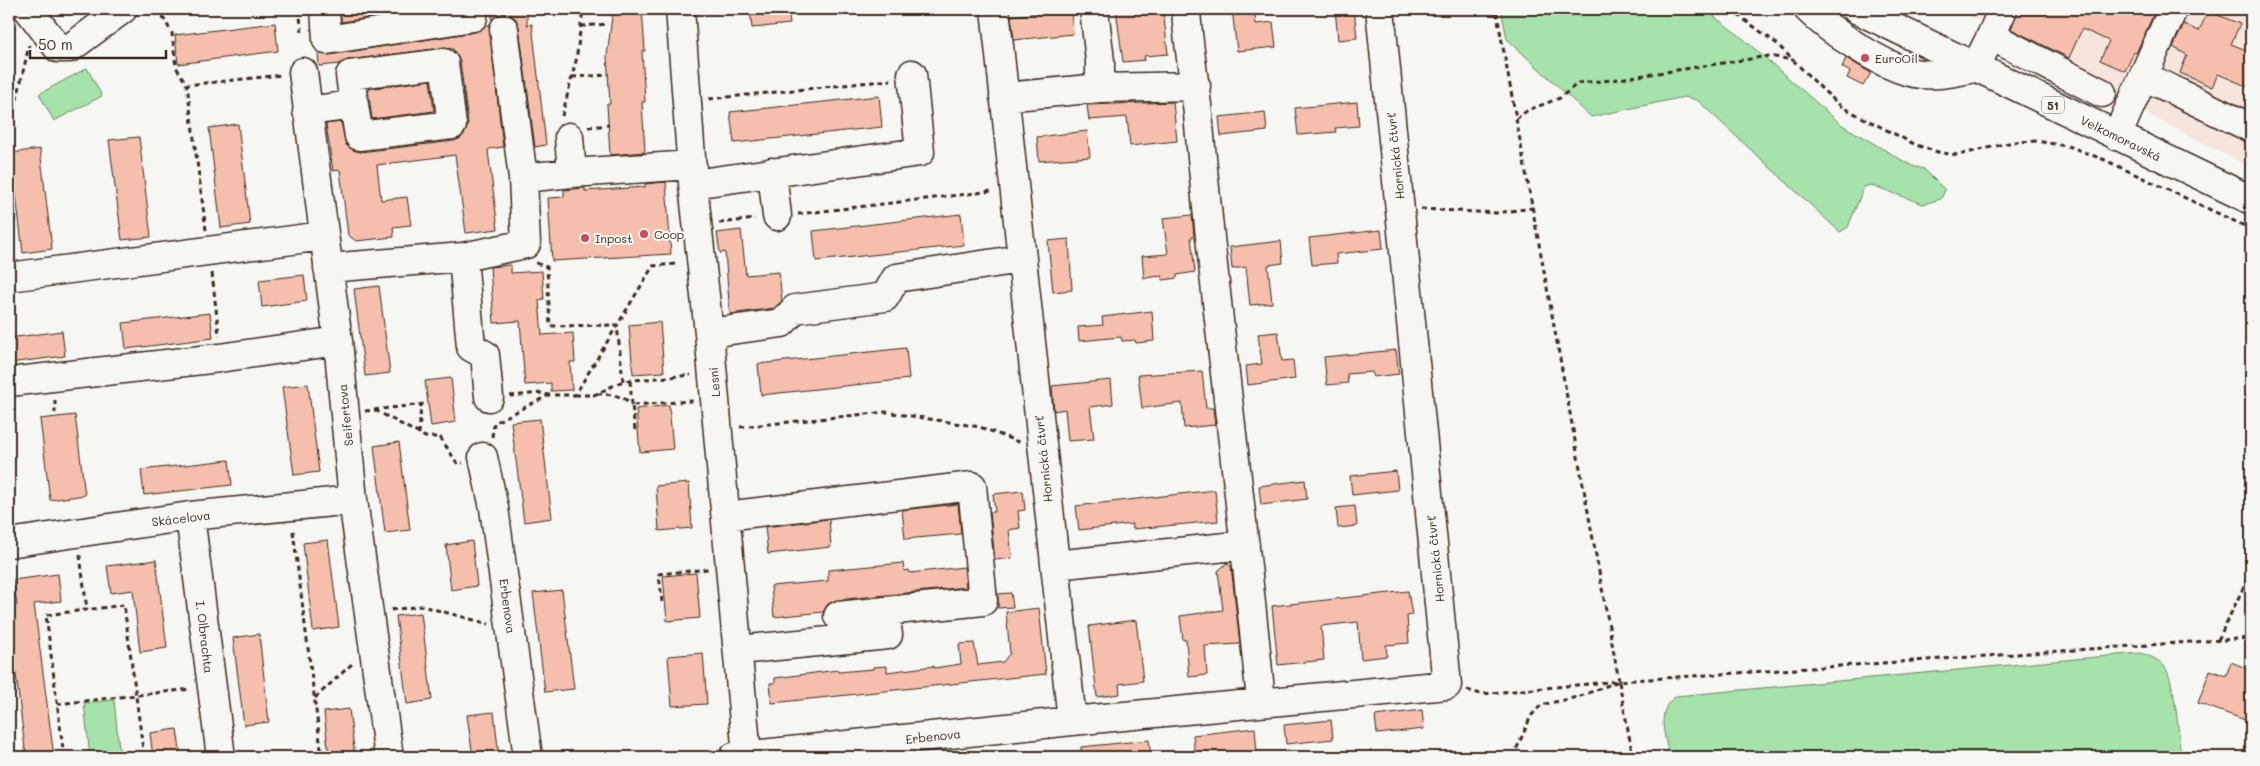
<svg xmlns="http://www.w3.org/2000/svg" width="2260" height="766" viewBox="0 0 2260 766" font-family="Mali,sans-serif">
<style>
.built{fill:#f6e5dd}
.green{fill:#a5e3ab;stroke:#708664}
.building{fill:#f6beac;stroke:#3b2a1e}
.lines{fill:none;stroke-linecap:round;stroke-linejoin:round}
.minor-casing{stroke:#3b2a1e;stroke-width:31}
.major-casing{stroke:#3b2a1e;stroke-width:31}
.path{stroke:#3b2a1e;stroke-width:3;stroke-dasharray:5 4;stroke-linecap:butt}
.minor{stroke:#f6f6f2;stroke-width:28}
.major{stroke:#f6f6f2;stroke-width:28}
.poi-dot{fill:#d1495b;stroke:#f6f6f2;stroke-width:2}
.labels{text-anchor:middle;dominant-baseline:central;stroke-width:4;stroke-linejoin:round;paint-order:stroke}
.shield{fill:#f6f6f2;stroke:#73675e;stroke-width:1}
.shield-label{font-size:11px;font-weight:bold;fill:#3b2a1e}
.poi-label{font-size:12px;fill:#3b2a1e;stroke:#f6f6f2;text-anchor:start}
.street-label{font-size:12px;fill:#3b2a1e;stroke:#f6f6f2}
</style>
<rect width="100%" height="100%" fill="#f6f6f2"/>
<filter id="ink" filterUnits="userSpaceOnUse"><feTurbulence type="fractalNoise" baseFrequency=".02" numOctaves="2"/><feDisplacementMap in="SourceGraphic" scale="10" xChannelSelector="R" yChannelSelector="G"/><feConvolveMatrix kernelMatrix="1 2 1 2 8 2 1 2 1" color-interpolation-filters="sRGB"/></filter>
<g filter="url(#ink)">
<path class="built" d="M1957,9H2251V168L2119,99L2113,109L1976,42L1985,24Z"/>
<path class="green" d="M1501,9H1704L1740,36L1842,125L1912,166L1924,169L1945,190L1941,199L1923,204L1871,185L1864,187L1848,227L1840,232L1697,100L1684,97L1591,117L1507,39Z
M87,68L102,96L54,121L39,94Z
M2140,131L2251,183V188Z
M2140,653C2149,656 2157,658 2164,666C2175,678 2179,738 2181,757H1669C1665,734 1655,711 1676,696Z
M114,700L120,757H90L84,703Z"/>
<path class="building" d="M341,9H374L375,17L341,22Z
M613,9H642L645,51H642L645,102H642L645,152L610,155L607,104H610L607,56Z
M750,9H788L790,24L752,28Z
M1116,9H1163L1168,54L1144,56L1145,60L1123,62Z
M1232,9H1254L1256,24L1273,22L1276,47L1237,51Z
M1335,9H1354L1357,38L1338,40Z
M2018,9H2156L2136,53L2134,52L2125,71L2100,60L2109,41L2082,29L2069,58L2011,29Z
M527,10V25L532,24L546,145L535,147L519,27L516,19L510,14H502L492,20L491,11Z
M1071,10L1073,34L1014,40L1011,16Z
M2208,11L2240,24L2231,44L2251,52V88L2218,74L2212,87L2180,73L2187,55L2173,47L2184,24L2199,31Z
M275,23L278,51L178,64L175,35Z
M486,25H489L503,147L489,149L488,151L498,229L466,233L455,155L377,165L381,200L407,197L411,225L393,227L394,237L356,241L348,235L340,170L333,171L326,124L341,122L346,145L353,150L360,152L454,141L461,138L466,131L468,123L460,61L453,49L442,48L348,60L340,64L319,66L318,52L329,55L475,32Z
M1846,58L1871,73L1863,86L1847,78L1850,72L1842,67Z
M430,80L434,111L372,119L368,89Z
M879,96L882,127L734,143L730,112Z
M1173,102L1177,141L1130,146L1127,117L1089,120L1087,105Z
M1357,102L1359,126L1335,128L1336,132L1298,135L1295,108Z
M1265,112L1267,131L1221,136L1219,117Z
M238,124L250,224L221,228L209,128Z
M1087,131L1090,157L1039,161L1037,137Z
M139,137L151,237L122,240L109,140Z
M40,149L52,249L23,253L11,153Z
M666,182L671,254L552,261L548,198L564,197V190L585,188V191L645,187V184Z
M961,214L964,245L816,261L813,231Z
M1192,215L1194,236L1191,237L1195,272L1177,275V278L1163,280L1162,276L1144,278L1142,256L1168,254L1163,218Z
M741,230L746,275L779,272L782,301L774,308L730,314L725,252L720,253L717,233Z
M1381,230L1383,249L1336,254L1337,263L1312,265L1309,238Z
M1069,239L1072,290L1053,292L1048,241Z
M1281,241L1283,263L1268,265L1272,303L1250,305L1246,267L1232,269L1230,247Z
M511,265V273L542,271L544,299L539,300L542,335L573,333L575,362H570L572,390L551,391V383L525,385L520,321L494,323L490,267Z
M304,275L307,301L262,307L259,280Z
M379,286L390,373L365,376L354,289Z
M1152,311L1154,341L1136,343L1135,340L1122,341L1121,337L1079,341L1078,327L1103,325L1102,317Z
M210,313L213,338L126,349L123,323Z
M660,322L664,372L633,374L629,325Z
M62,331L65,356L9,363V338Z
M1278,332L1282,361L1293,360L1295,379L1248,385L1246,366L1262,364L1258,334Z
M906,348L909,379L761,395L758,364Z
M1396,350L1399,374L1374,377L1372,372L1347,374L1348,383L1327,385L1324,357Z
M1202,371L1206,408H1213L1215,425L1184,428L1182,403L1142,408L1138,375Z
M451,378L456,422L431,426L425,381Z
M1111,380L1113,404L1090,407L1094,439L1068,441L1065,409L1054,411L1052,386Z
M308,384L319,472L294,475L282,387Z
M669,405L673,449L640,452L636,409Z
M75,415L85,495L50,500L40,419Z
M540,419L552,518L524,522L511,422Z
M399,442L410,530L385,533L374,446Z
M229,460L232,485L144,495L141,470Z
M1396,471L1398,490L1352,495L1350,476Z
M1305,480L1307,499L1261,505L1259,486Z
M689,483L692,528L659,531L656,486Z
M1215,490L1218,521L1133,529L1132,524L1079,530L1076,506Z
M1023,491L1025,510L1018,511L1020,528L1009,530L1012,558L995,560L990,512H995L993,494Z
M958,504L961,534L905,539L902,510Z
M1355,506L1357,526L1338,528L1336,508Z
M829,519L831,547L768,554L765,527Z
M328,540L339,627L313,631L303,543Z
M472,541L477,586L451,590L446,545Z
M156,560L167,648L140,652L133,590L111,593L107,566Z
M903,563L904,571L909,570L910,573L964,567L966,587L836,600L828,604L823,612L774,617L771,586L828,581V570Z
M1227,563L1231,566L1240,644L1205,646L1207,675L1189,677L1186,640H1183L1180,616L1223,610L1218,571Z
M696,573L700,618L667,621L663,576Z
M58,574L61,601L34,604L54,757H26L9,616V606L17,605L13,580Z
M562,590L574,689L545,692L533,593Z
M1408,591L1412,615L1407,616L1409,643L1386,645L1387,656L1361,659L1358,622L1321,626L1324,660L1278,665L1272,606Z
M1011,593L1013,607L998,608V594Z
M1039,608L1046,674L772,703L770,683H775V678L838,670V672L873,669V667L887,666V672L934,666V668L961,664L959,644L974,643L978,665L1003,662L1010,653L1006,612Z
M421,613L432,700L407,704L396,616Z
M1136,620L1143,681L1119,684L1120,694L1097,697L1089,626Z
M259,634L269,722L244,725L233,638Z
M703,653L707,704L672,706L668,656Z
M2231,662L2251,670V702L2245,720L2198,703L2210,670L2226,676Z
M349,709L355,757H329L324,712Z
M1422,710L1424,729L1377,734L1375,716Z
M494,712L499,757H473L467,715Z
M1331,720L1333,739L1286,744L1284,725Z
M1255,728L1257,753L1195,757L1193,735Z
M177,729L181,757H153L150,733Z
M1149,740L1151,757H1081V747Z"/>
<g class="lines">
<defs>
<path id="minor" d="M28,9L58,48H70L123,9
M325,9L327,40L473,17V9
M680,9L693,184L709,333L747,756
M995,9L1072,721L1447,685L1380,9
M1094,9L1100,61V88
M1186,9C1188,48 1196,87 1199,125C1216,318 1243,509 1261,702
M1808,9C1830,31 1883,67 1914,73C1934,77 1955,72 1975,68L1991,36L2102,93
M504,29L523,178
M1991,36L2003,9
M303,72L338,341L353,500L389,757
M2144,76L2251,128
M1004,97L1100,88L1196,86
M307,111L354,105L359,136L452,125L444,63L350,75L354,105
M2117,136L2173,9
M569,137L572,173
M772,172L777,216
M693,184L920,152L912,74
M463,257L471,347L485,355L489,397
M328,268L463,257L526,244L523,178L572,173L692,165
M9,277L323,236
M709,333L782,323L795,309L885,297L896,278L1021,259
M9,382L219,358L338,341
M483,457L494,508L528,757
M190,516L221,757
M726,516L972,486L983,601L838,616
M9,543L190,516L353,500
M1055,565L1245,545
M739,650L888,635L885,611
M734,757L1072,721"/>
<path id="major" d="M1856,9L2251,200"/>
</defs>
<use href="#minor" class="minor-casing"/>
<use href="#major" class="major-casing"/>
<path class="path" d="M158,9L172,33L176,67L187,85
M299,9L302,33
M1730,9L1776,43L1824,91L1842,107L1916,145L1941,153L1958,155L2013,142L2037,141L2071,147L2105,160L2251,229
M581,26L608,24
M572,77L609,75
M709,99L891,80
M562,116L576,61L583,9
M1516,119L1528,110L1560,98L1578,83L1612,80L1769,56L1793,60
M588,127L609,125
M9,135L29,45
M1421,209L1496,213L1533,208
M798,214L993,191
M719,223L755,219
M206,230L187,85L282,75
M536,263L547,267L550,326L617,325L623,381L691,375
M212,273L219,336
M630,381L632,405
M597,394C609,394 624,395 632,405
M575,395H594L623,381
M510,396L541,393L548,395
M55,400V413
M375,410L425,437H440L457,463H463
M365,411L424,404
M740,427L886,412L980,427L1021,443
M635,430L632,405L693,401
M419,434L421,405
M492,437L494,423L549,395H575L653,266L675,264
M293,531L322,757
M80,555L87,610
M662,602L659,574L708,569
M391,610L422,606L489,624
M2218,640L2251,572
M1619,682L1633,757
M1467,690L1481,694L1619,681L1496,9
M315,698L353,663
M57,704L191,689
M64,757L46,615L124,605L144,757
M1513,757L1531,716L1541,705L1578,697L1619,681L2251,638"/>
<use href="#minor" class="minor"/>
<use href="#major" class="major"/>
</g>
</g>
<g class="poi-dot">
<circle cx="1865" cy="58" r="5"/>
<circle cx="644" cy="234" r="5"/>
<circle cx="585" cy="238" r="5"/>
</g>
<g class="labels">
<rect class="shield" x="2042" y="96.5" width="22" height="17" rx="4"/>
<g class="shield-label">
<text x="2053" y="105">51</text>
</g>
<g class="poi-label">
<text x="1875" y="58">EuroOil</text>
<text x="654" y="234">Coop</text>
<text x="595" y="238">Inpost</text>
</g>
<g class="street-label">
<text transform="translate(2121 138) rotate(26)">Velkomoravská</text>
<text transform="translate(1395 156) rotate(-96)">Hornická čtvrť</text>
<text transform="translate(714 382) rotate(-95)">Lesní</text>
<text transform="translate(345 415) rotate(-96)">Seifertova</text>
<text transform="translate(1043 459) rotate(-96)">Hornická čtvrť</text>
<text transform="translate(181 518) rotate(-7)">Skácelova</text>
<text transform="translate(1435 559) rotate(-96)">Hornická čtvrť</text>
<text transform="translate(508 606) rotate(82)">Erbenova</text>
<text transform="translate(205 637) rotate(83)">I. Olbrachta</text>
<text transform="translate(933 736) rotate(-6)">Erbenova</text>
</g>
</g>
<rect width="2260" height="766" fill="none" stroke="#f6f6f2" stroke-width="30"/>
<rect x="15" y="15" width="2230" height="736" fill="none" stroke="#3b2a1e" stroke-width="2" filter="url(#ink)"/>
<path d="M30 50v8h136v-8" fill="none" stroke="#3b2a1e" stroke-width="2.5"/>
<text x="38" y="50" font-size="15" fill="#3b2a1e" stroke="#f6f6f2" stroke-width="4" paint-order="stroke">50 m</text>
</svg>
